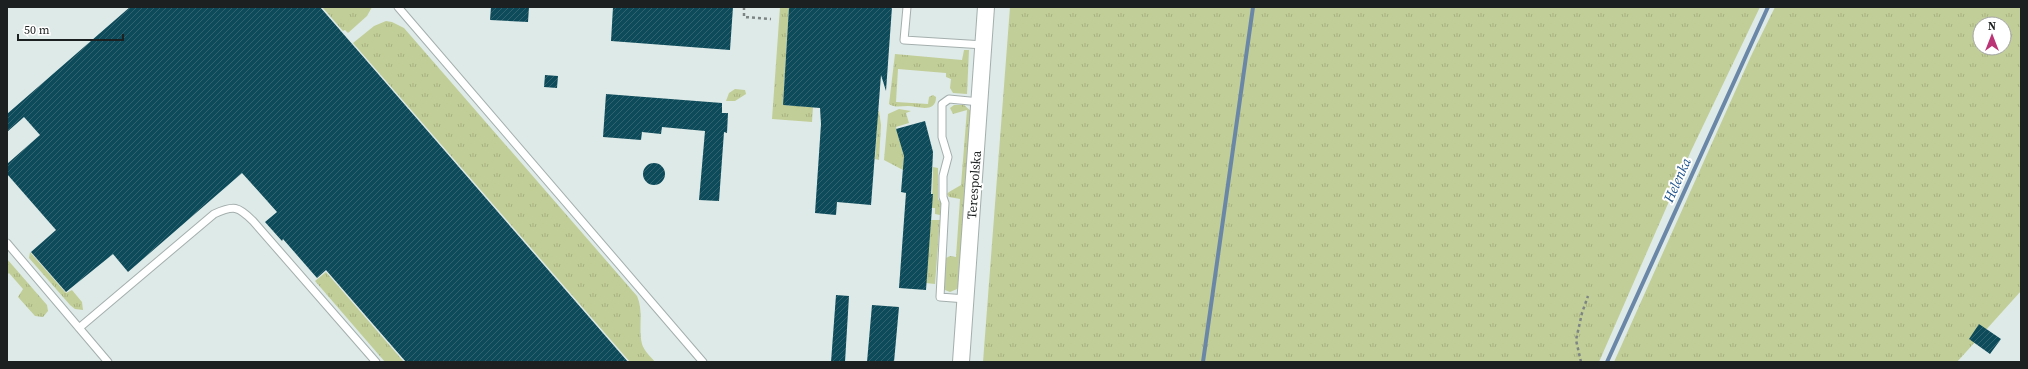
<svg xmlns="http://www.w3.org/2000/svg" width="2028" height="369" viewBox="0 0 2028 369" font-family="'Source Serif 4',serif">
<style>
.grass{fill:url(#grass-tufts);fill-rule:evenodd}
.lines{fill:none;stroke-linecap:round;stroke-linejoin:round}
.stream{stroke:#6a87a7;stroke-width:4}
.building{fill:url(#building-hatch)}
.service-casing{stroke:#a4afad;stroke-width:9}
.tertiary-casing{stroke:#a4afad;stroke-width:18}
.path{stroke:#7d8584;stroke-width:2.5;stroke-dasharray:3 3;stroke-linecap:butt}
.service{stroke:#fff;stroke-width:7}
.tertiary{stroke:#fff;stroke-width:16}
.labels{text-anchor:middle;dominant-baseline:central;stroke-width:4;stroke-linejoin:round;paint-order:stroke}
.street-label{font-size:13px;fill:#1c2020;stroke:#fff}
.water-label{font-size:14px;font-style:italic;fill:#1d528b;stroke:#fff}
</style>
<defs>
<pattern id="grass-tufts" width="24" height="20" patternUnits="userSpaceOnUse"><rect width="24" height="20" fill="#c2ce97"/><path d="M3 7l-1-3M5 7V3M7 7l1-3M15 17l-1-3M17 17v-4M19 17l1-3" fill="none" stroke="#a6b182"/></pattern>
<pattern id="building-hatch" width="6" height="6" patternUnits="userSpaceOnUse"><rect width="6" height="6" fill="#0e4b5a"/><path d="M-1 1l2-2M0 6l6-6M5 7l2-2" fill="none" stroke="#31626e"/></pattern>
</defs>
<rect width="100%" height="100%" fill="#deeae8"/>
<path class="grass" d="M322,7H372L367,16L348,33L345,30L343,31Z
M780,7H789L783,105L813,107L812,122L772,119Z
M1010,7H1760L1691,151L1599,362H983Z
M1775,7H2021V291L1957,362H1614L1751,56ZM1980,24H2004V48H1980Z
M386,21L392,22L404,28L637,296C644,312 638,328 642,344C644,351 651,357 655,362H630L353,43L374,26Z
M964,50H969L967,94L953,93L950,88L951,79L946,77V73L898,69L896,102L928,104L929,97L933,95L936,97C936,114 917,106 908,106C901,106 895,108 889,104L895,54L962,60Z
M735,89L745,90L746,94L735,101H726L729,93Z
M954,105H964L972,112L959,285L957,289L950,292L945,290L944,287L946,258L950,256L956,257L960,199L949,197L947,194L949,192L961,185L967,110L953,114L950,108Z
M824,108L879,111L881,125L879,160L875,159L877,130Z
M899,109L911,111L906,113L909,123L896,127L904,156L903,170L884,160L888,114Z
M933,167L938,168V199L941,202L940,215L935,214V208H932Z
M931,220H940L935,284L926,283Z
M30,252L66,293L72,290L82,302L83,310L75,309L70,305L29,258Z
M7,259L47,305L48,311L43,317L35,316L18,297L23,289L9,273L7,275Z
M326,272L404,362H385L315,281Z"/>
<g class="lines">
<path class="stream" d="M1203,362L1253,7
M1607,362L1768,7"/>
</g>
<path class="building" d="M130,7H320L628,362H406L326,270L317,278L283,239L282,241L265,222L277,212L242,173L128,272L113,254L66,292L31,252L56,230L7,174V164L40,135L24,117L7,132V114Z
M491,7H529L528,22L490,20Z
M613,7H733L730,50L611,41Z
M789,7H892L886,91L881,75L871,205L837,202L836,215L815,213L821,124L820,108L783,105Z
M545,75L558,76L557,88L544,87Z
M606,94L722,103V113H728L727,133L724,132L719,201L699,200L705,131L662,127L661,134L642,132L641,140L603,137Z
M925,121L933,152L931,194H933L926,290L899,288L906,193L901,192L904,156L896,129Z
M643 174a11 11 0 1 1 22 0a11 11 0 1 1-22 0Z
M836,295L849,296L845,362H831Z
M872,305L899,307L894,362H867Z
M1979,324L2001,339L1990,354L1969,339Z"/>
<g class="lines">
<defs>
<path id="service" d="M398,7L703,362
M907,7L904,40L984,45
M7,243L108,362
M966,299L940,297L945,203L943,197V176L948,157L942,137V104L949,99L980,102
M79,328L214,214C234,205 238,206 253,221L376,362"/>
<path id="tertiary" d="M961,362L986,7"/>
</defs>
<use href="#service" class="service-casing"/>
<use href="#tertiary" class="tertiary-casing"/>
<path class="path" d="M744,7V17L771,19
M1581,362L1576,340L1582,313L1588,296"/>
<use href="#service" class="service"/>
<use href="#tertiary" class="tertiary"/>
</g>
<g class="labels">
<g class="street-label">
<text transform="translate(974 185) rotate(-86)">Terespolska</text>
</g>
<g class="water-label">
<text transform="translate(1677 180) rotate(-66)">Helenka</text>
</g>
</g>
<rect width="2028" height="369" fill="none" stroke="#1c2020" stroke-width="16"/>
<g transform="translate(1992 36)"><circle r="19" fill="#ffffff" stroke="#a4a6a6"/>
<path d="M0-3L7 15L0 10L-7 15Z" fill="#ba3476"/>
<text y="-6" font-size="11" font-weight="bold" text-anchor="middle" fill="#1c2020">N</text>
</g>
<path d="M18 34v6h105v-6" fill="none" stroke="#1c2020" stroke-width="2"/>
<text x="24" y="34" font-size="12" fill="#1c2020" stroke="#ffffff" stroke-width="3" paint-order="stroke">50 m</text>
</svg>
